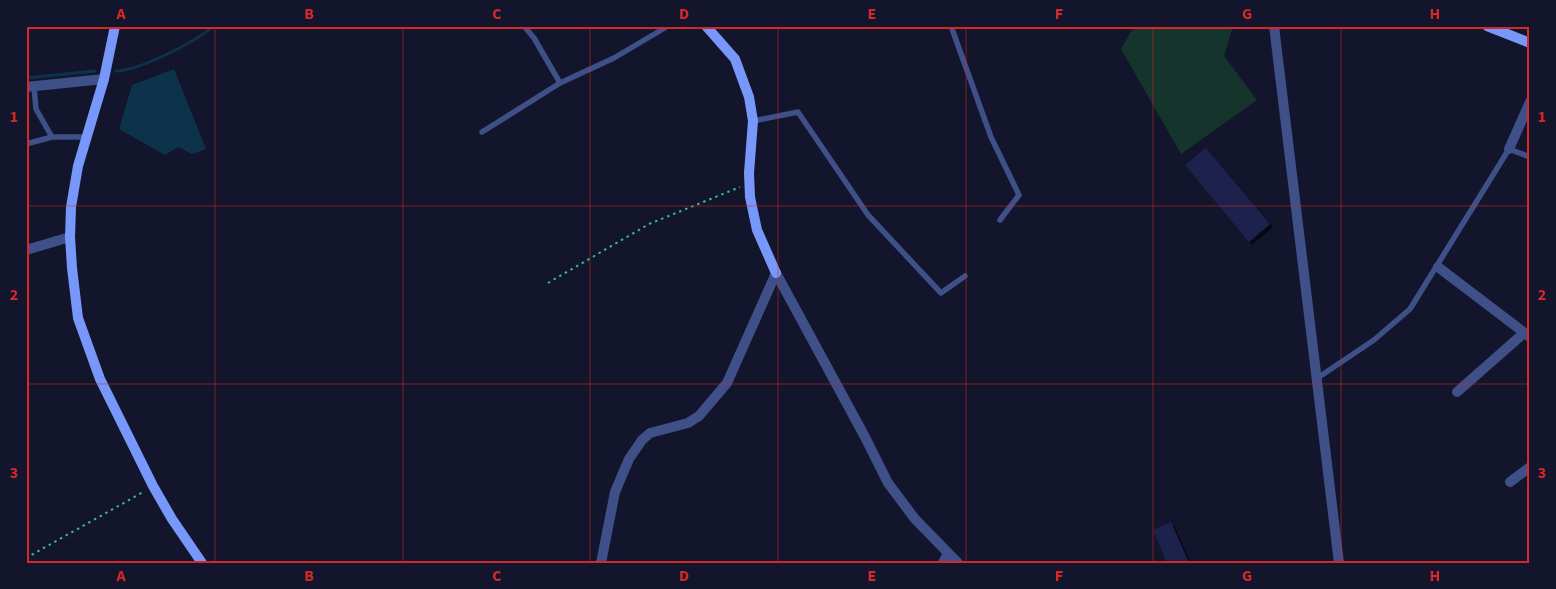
<svg xmlns="http://www.w3.org/2000/svg" width="1556" height="589" viewBox="0 0 1556 589" font-family="'Source Sans 3',sans-serif">
<style>
.green{fill:#15352c}
.water{fill:#0d334a}
.lines{fill:none;stroke-linecap:round;stroke-linejoin:round}
.stream{stroke:#0d334a;stroke-width:3}
.building{fill:#1f224c;filter:url(#shadow)}
.path{stroke:#35bb8f;stroke-width:2;stroke-dasharray:2.5 4;stroke-linecap:butt}
.lane{stroke:#3f5089;stroke-width:5.5}
.street{stroke:#3f5089;stroke-width:10}
.secondary{stroke:#7897fb;stroke-width:10}
.grid{fill:none;stroke:#d62828;stroke-width:1;stroke-opacity:0.55}
.neatline{fill:none;stroke:#d62828;stroke-width:2}
.grid-label{font-size:16px;text-anchor:middle;font-weight:bold;fill:#d62828}
</style>
<defs>
<filter id="shadow"><feDropShadow dx="3" dy="3" stdDeviation="0" flood-color="#0009"/></filter>
</defs>
<rect width="100%" height="100%" fill="#12152b"/>
<path class="green" d="M1134,26H1233L1224,56L1257,100L1181,154L1121,49Z"/>
<path class="water" d="M174,69L206,149L192,154L178,147L165,155L119,129L132,85Z"/>
<g class="lines">
<path class="stream" d="M116,71C138,71 196,42 213,26
M26,78L95,71"/>
</g>
<path class="building" d="M1206,148L1270,224L1249,242L1185,165Z
M1171,522L1189,563H1167L1153,530Z"/>
<g class="lines">
<path class="path" d="M1112,26L1113,27
M548,283L649,224L740,187
M26,558L145,491"/>
<path class="lane" d="M524,26L534,38L560,83
M951,26L991,137L1019,195L1000,220
M34,87L36,109L52,137
M753,121L798,112L868,215L941,293L965,276
M482,132L560,83L614,58L668,26
M26,144L52,137H85
M1316,379L1374,340L1410,309L1509,149L1530,157"/>
<path class="street" d="M1274,26L1339,563
M26,87L104,79
M1509,149L1530,102
M26,250L70,237
M1438,267L1530,337
M776,273L865,437L888,483L915,519L958,563
M1457,392L1524,333
M1510,482L1530,467
M601,563L615,492L629,459L642,440L650,433L688,423L699,416L727,383L776,273
M943,563L948,553"/>
<path class="secondary" d="M115,26L104,79L78,166L71,207L70,237L72,268L78,318L100,379L153,486L172,519L202,563
M706,26L735,59L749,97L753,121L749,173L750,197L757,230L776,273
M1487,26L1530,43"/>
</g>
<path class="grid" d="M215,26V563M403,26V563M590,26V563M778,26V563M966,26V563M1153,26V563M1341,26V563M26,206H1530M26,384H1530"/>
<rect width="1556" height="589" fill="none" stroke="#12152b" stroke-width="55"/>
<rect x="28" y="28" width="1500" height="534" class="neatline"/>
<g class="grid-label">
<text x="121" y="19">A</text>
<text x="309" y="19">B</text>
<text x="497" y="19">C</text>
<text x="684" y="19">D</text>
<text x="872" y="19">E</text>
<text x="1059" y="19">F</text>
<text x="1247" y="19">G</text>
<text x="1435" y="19">H</text>
<text x="14" y="122">1</text>
<text x="1542" y="122">1</text>
<text x="14" y="300">2</text>
<text x="1542" y="300">2</text>
<text x="14" y="478">3</text>
<text x="1542" y="478">3</text>
<text x="121" y="581">A</text>
<text x="309" y="581">B</text>
<text x="497" y="581">C</text>
<text x="684" y="581">D</text>
<text x="872" y="581">E</text>
<text x="1059" y="581">F</text>
<text x="1247" y="581">G</text>
<text x="1435" y="581">H</text>
</g>
</svg>
